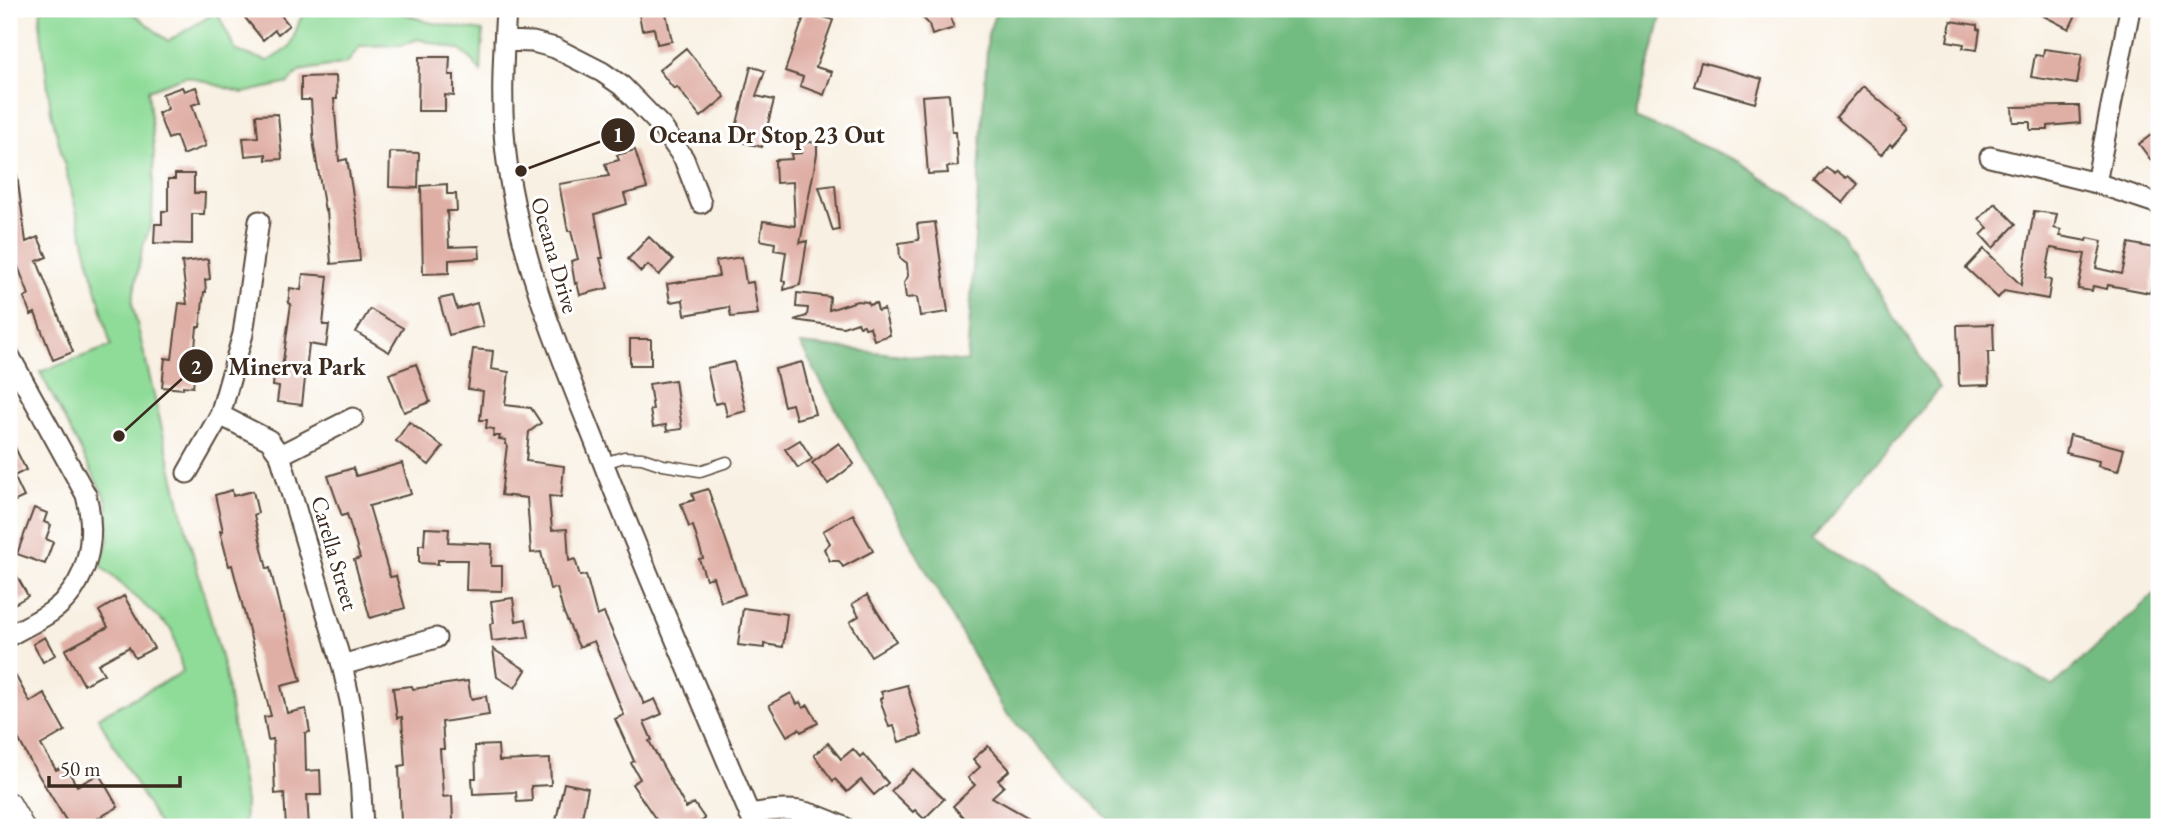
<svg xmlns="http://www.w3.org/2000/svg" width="2168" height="836" viewBox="0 0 2168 836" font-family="'EB Garamond',serif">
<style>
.green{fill:#8fdc99;stroke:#65835c;stroke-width:2}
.forest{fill:#73bc81;stroke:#577350;stroke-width:2}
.building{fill:#dfaea4}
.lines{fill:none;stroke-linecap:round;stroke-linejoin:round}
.service-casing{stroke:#57483b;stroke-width:13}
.minor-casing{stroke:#57483b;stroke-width:23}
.tertiary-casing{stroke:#57483b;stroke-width:26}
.service{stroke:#fff;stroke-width:10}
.minor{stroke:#fff;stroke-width:19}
.tertiary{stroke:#fff;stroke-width:23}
.labels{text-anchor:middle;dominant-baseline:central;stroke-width:6;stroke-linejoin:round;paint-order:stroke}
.street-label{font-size:23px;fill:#3b2a1e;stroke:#fff}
.leader{fill:none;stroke:#3b2a1e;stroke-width:2.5}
.callout-dot{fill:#3b2a1e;stroke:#fff;stroke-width:2.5}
.mark-label{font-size:21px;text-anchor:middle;font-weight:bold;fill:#fff}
.callout-label{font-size:24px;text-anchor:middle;font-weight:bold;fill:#3b2a1e;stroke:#fff;stroke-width:6;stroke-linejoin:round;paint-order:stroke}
</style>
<rect width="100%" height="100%" fill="#fff"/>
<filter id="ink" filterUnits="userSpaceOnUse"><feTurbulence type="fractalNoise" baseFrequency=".0143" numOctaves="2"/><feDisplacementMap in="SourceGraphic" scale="14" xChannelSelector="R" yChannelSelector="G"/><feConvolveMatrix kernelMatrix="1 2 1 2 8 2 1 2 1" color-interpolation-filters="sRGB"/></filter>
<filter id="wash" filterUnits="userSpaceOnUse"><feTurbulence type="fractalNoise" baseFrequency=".00686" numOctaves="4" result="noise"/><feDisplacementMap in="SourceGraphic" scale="28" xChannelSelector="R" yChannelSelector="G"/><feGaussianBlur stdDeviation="1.57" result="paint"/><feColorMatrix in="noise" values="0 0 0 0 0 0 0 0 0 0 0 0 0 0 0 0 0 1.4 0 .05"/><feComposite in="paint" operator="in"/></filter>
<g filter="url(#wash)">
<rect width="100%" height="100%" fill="#f8f0e2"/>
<path class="green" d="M41,9H128L168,41L217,12L236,51L268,61L290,47L301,17L320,9H357L365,13L392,9L427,22L483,31L481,72L471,59L460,50L418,39L402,45L360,46L347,63L299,71L289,83L243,93L186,76L148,90L154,150L152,222L142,249L132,303L183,517L225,672L245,801L244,827H160L98,717L183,672L172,630L101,566L109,537L107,501L40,372L111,346L51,112L40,22Z"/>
<path class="forest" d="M997,9H1663L1635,118L1741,162L1841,234L1940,388L1811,540L2053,686L2159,590V827H1116L1005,712L800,344L967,362L988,34Z"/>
<g id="blocks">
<path class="building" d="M238,9H276L289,25L278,34L275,30L263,40Z
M638,9H665L672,41L657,44L654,28L642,30Z
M914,9H953L951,20L954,28L932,35L929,24Z
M2030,9H2079L2069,29Z
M806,11L833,20L816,67L832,72L824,95L800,86L803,77L785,71Z
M1951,21L1977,25V29L1980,30L1977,50L1963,48L1964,44L1947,41Z
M686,48L725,97L701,117L677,87L674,89L659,70Z
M2044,49L2082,54L2077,84L2031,77L2035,55L2043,56Z
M419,57H450L449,75H454V96L445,95V111H418Z
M1701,62L1762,79L1755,103L1694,86Z
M751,66L765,71L756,96L774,100L762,147L733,140Z
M336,76L337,99H334L339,161L347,159L357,220L360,261L331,264L327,210L325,211L314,146L311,100H301V77Z
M1863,86L1901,119L1899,120L1908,128L1892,146L1890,144L1881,155L1836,117Z
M182,87L184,91L196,87L201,102L192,105L206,146L183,155L176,136L168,139L158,113L168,109L162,94Z
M949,94L952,132H956L958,166L947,167L948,173L928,174L922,96Z
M2066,106H2079L2080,123L2048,126V130H2030V122H2013L2012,107Z
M278,114L282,159L266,160V154L245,156L243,138L258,137L256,115Z
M2159,129V171L2139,144Z
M809,142L817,143V154L800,243L807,241L800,285L784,290L785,281L782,280L786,252L774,250L775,243L760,240L763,221L795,226L793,182L776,183L775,160L792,159L791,154L801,153V144Z
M635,150L647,188L624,194L627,204L595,214L603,258H600L608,288L580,295L577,283L575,284L571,261L578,259L571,231H568L559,184L609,176L605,164L619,160L617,155Z
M390,152L419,153L418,188L389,187Z
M1826,168L1835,174L1837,171L1846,178L1848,176L1858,184L1843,203L1815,181Z
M175,174H194V193H205L204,214H192V244L154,243L155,224H162V211H168V179H175Z
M17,175L26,242L38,237L47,257L37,261L73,352L53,360L35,313L31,315L24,297L29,295L17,264L9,267V176Z
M447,184V194H456L457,211H447L449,247L479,246L480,258L449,260V273L423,274L421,186Z
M835,185L839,230L833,231L819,187Z
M1995,203L2016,224L1993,248L1981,235L1988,228L1979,219Z
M2034,211L2057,214L2054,228L2061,230L2060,236L2087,241L2088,238L2102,241L2096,268L2122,274L2129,243L2153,248L2152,250L2159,252V268L2155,267L2150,293L2108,285L2107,289L2093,286L2092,291L2078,289L2085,254L2051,248L2045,279L2051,280L2048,299L2004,291L1998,298L1966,268L1984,249L2021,285Z
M935,222L948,312L920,316L917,297L906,298L904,283L908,276L907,263L900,258L899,243L919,240L917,224Z
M649,237L673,260L659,275L648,265L641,272L628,259Z
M742,257L746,283L753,282L758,314L731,317L729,307L685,315L683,300L670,302L667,284L719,276L716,261Z
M208,259L210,279L205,280L206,292H204L200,327H197L194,357H197L193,387L183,386V389L162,387L165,358L172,359L179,303L187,304L182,262Z
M303,274L328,276L323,325H329L326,347L309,344L302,405L277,402L279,387L273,386L275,367L282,368L291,304L288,303L290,288L301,290Z
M797,293L830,297L829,310L857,301L868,302L869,305L876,303L878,311L884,309L890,335L874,340L870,327L865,328L864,325L860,326L858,322L843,327L794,320L807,316L808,308L796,307Z
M453,296L457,309L477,303L483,326L449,335L439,299Z
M370,309L403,328L389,352L356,332Z
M1993,324L1994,352H1988L1989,385L1959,386L1957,325Z
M630,339H651V365H630Z
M473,349L493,351L491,369L509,372L505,405L531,408L541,423L529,432L526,461L564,466L561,497L549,496L552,530L567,529L569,561L575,559L580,576L586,575L597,616L604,613L644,704L655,699L662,714L644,722L652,740L649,741L686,808L694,803L705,819L693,827H661L632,784L640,779L631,763L634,761L615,719L624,715L594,641L579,647L563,611L557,588L550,589L541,552L531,553L527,498L501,495L507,445L505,444L506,440L499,439L500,436H493L494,429L486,428L487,420H480L483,391L468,389Z
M734,362L746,411L727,416L724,402L715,404L707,368Z
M802,362L815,414L796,419L792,404L784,406L775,369Z
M416,364L430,402L404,412L389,374Z
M675,380L682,429L667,431L666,425L653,427L650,410L653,409L649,384Z
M409,422L443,447L429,465L396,441Z
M9,435L26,470L14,476L24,497L9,504Z
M2070,435L2124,449L2118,471L2098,466L2099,461L2066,453Z
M800,440L812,459L798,468L785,449Z
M839,443L854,464L828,484L812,463Z
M402,463L411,494L369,506L390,577L396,576L405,608L370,618L354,560L360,558L347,514L342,516L328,476L353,468L356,476Z
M708,489L745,594L721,602L713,577L706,579L699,559L703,558L693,526L689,527L681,504L694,500L692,494Z
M232,490L233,496L253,491L258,513L254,515L267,569L270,568L281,613H283L301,681L281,686L287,713L306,709L310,732L305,733L306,771L320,770L321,795H307L309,827H286L284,793L275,794L273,739L268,740L264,717L271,716L232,565L229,566L220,531H223L215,495Z
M34,508L47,513L44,522L51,525L46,539L53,542L45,564L17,554Z
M853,514L873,551L843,567L839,561H830L824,549L830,543L823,531Z
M425,528L449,529L448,542L492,544L491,566H502V591L466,590L467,560H438V564L419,563V545H424Z
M9,562L28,596L9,607Z
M867,595L896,641L871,656L850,622L859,616L852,604Z
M124,596L154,648L135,658L129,647L98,664L104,674L84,685L65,650L108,627L99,611Z
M513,598L516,621L526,619L529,637L492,641L490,624L494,623L491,601Z
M743,608L787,614L783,647L764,644V648L738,645Z
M45,637L55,655L43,662L33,644Z
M493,649L526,670L515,688L497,677Z
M9,664L30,702L44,693L65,731L41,745L56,770L65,766L77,786L99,774L118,807L82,827H70L30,761L9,721Z
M468,681L471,699L486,696L489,715L442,722L444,749H440L443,797L452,796L453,821L421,825V822L401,823L399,766L405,765L402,717L397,718L393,688L412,686L413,689Z
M907,685L922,735L899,742L894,726L889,727L880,699L883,697L881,692Z
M791,693L797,704L800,702L803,708L808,705L818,723L801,732L799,729L787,736L769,705Z
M828,743L841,759L853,749L860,757L863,754L888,783L874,795L861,780L847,792L835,779L833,781L814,755Z
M498,745L499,761L550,759L551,785L531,786L532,801L517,802L516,792L473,794L472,778H476L475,746Z
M988,746L1010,770L998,780L1004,786L992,797L1045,827H972L953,806L975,785L968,778L980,767L973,759Z
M913,769L944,799L924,819L915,810L913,812L891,791Z
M564,783L588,788L580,827L555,825Z"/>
</g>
</g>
<g filter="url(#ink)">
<use href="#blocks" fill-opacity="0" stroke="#57483b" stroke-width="2"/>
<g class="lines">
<defs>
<path id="service" d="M604,463L624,457L642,458L663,465L700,471L727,462"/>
<path id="minor" d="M506,9C503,60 500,112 507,162C522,270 567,370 606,470C653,590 705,708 755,827
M504,41L533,42L555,48L602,72L622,86L662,127L684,159L701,203
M1990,157L2096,183L2159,204
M2096,183L2130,9
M259,221L243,334L220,415L269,440L280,455L342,665L351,705L360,776L363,827
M9,355L86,495C97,537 89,585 51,612C38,621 23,628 9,636
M280,455L353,418
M187,473L220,415
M342,665L436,638
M749,814C793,806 804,809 844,827"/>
<path id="tertiary" d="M9,804L22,827"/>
</defs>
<use href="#service" class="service-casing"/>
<use href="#minor" class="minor-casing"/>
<use href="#tertiary" class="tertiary-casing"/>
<use href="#service" class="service"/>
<use href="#minor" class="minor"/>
<use href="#tertiary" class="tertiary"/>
</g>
</g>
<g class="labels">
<g class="street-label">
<text transform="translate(555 255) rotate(74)">Oceana Drive</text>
<text transform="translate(335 553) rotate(74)">Carella Street</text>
</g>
</g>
<path class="leader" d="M521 171L618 135M119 436L196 366"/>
<g class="callout-dot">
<circle cx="521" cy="171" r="7"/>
<circle cx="119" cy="436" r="7"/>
<circle cx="618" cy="135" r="18"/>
<circle cx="196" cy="366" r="18"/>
</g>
<g class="mark-label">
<text x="618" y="142">1</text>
<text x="196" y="374">2</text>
</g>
<g class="callout-label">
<text x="767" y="143">Oceana Dr Stop 23 Out</text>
<text x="297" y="375">Minerva Park</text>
</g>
<rect width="2168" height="836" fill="none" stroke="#fff" stroke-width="35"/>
<path d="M49 776v10h131v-10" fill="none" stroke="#3b2a1e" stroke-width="3.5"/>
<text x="60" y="776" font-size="21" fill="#3b2a1e" stroke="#ffffff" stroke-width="5" paint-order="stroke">50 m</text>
</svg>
